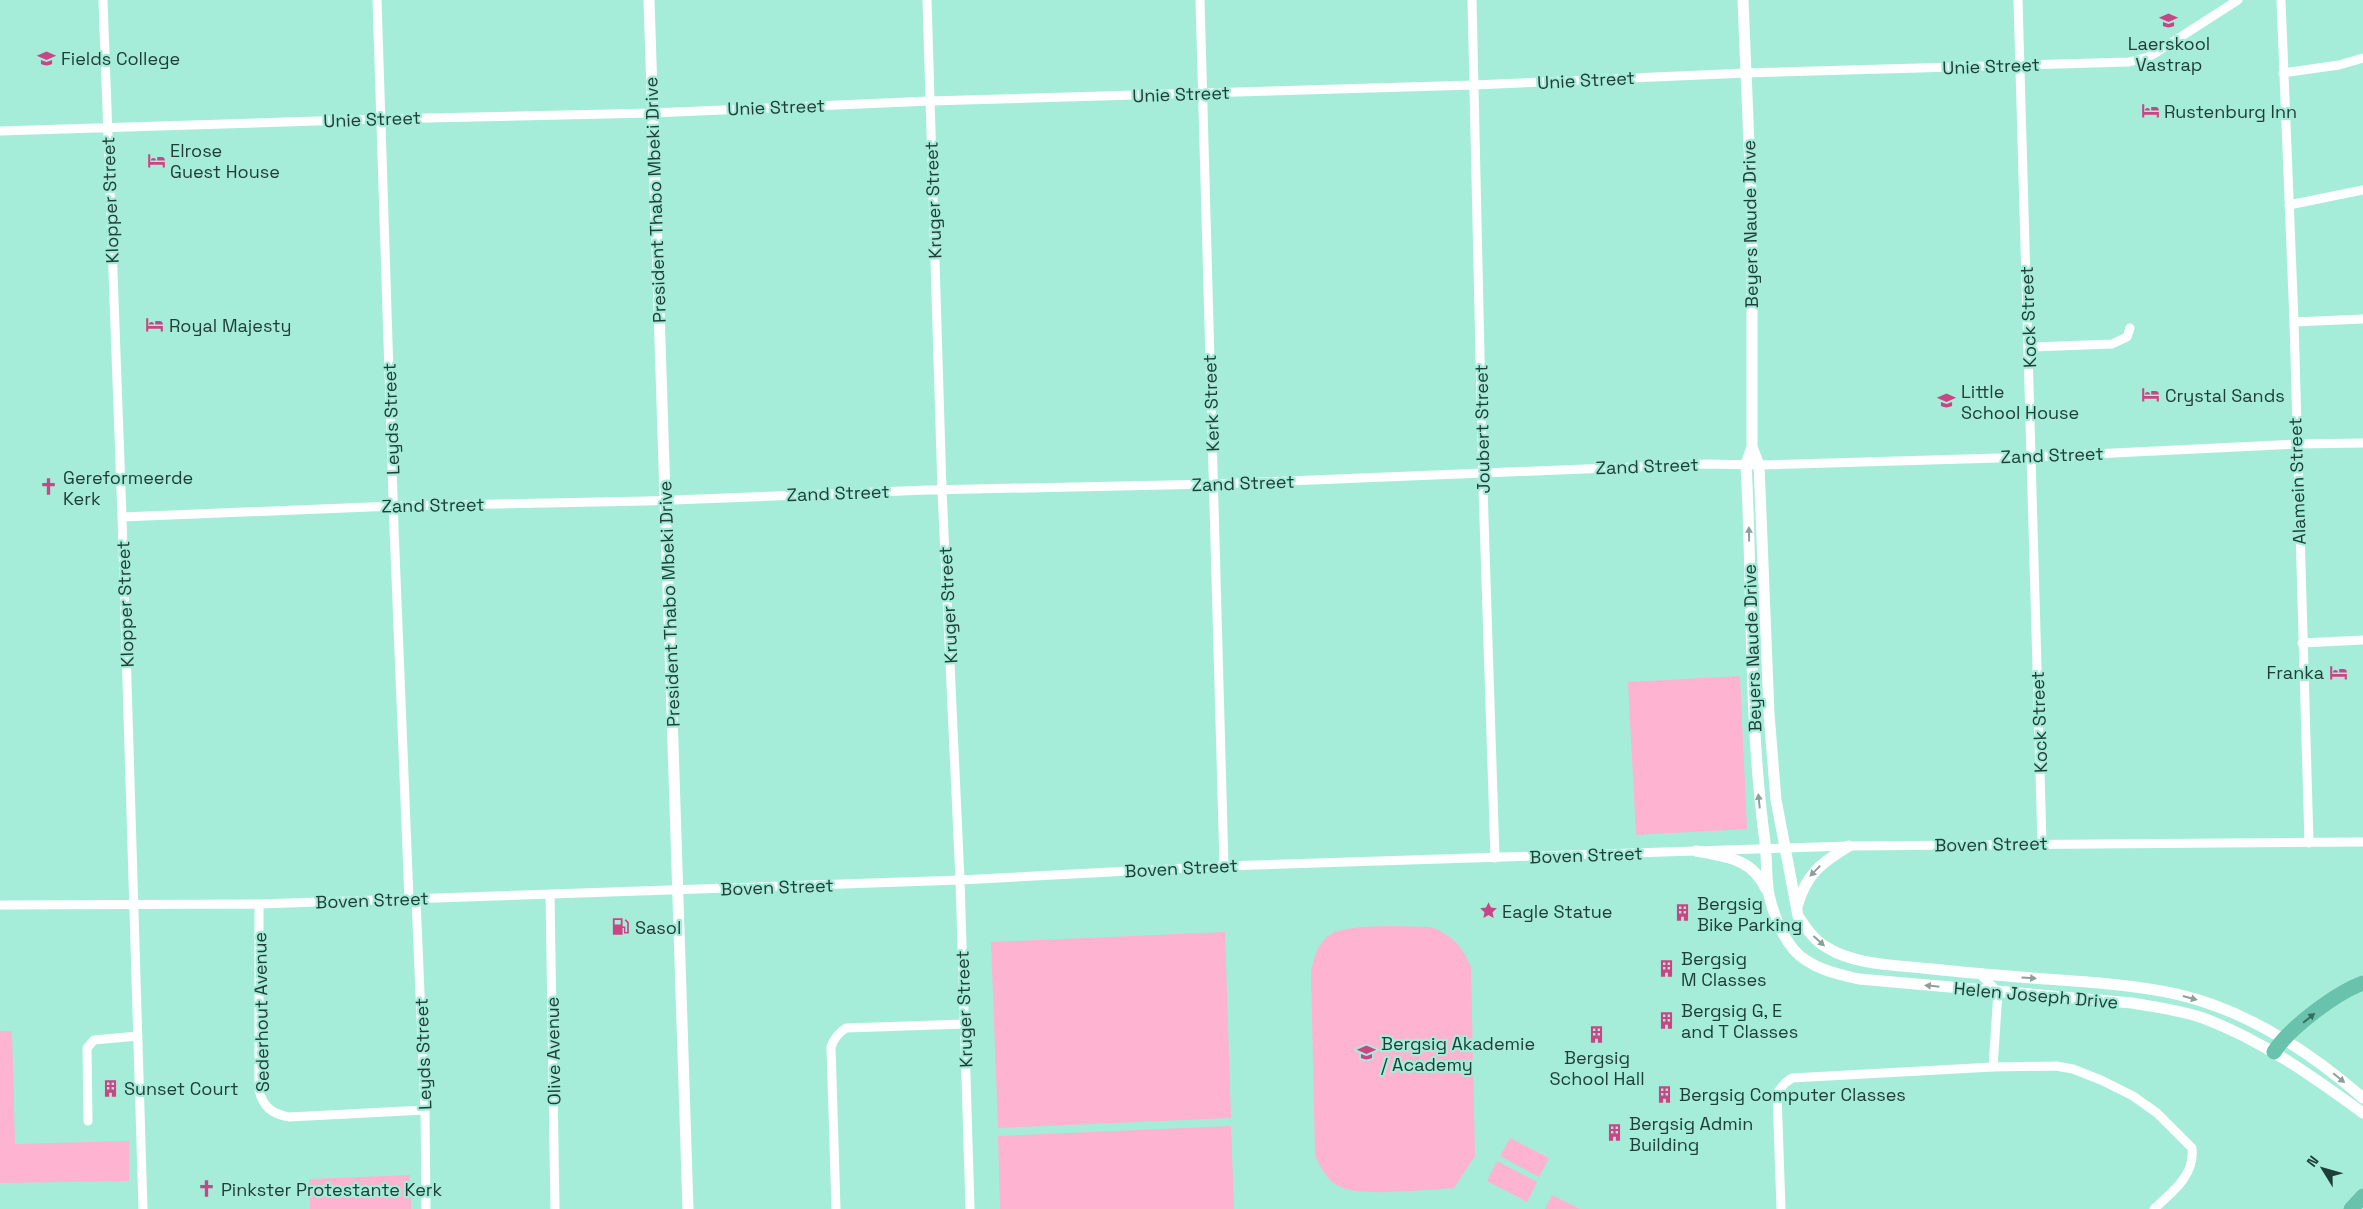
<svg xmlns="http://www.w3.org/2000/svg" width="2363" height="1209" viewBox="0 0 2363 1209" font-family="'Space Grotesk',sans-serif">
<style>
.green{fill:#feb3d0}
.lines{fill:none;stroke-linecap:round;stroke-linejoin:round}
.minor{stroke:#fff;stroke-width:9}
.tertiary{stroke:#fff;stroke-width:11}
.trunk{stroke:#68c2ac;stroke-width:15}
.oneway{fill:#909e9a}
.oneway2{fill:#396c5f}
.labels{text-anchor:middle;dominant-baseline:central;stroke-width:4.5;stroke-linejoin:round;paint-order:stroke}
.poi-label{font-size:18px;fill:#203e36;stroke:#a5edd9;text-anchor:start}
.street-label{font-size:18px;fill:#203e36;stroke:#a5edd9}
</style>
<rect width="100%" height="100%" fill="#a5edd9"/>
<path class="green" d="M1740,676L1747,829L1636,835L1628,682Z
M1432,927C1454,938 1461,944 1471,967L1475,1156L1454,1188C1428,1189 1359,1198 1338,1186C1326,1179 1321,1168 1315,1156L1311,971C1314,957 1318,942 1331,934C1350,923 1408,927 1432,927Z
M1225,932L1231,1118L998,1128L991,942Z
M0,1031H12L15,1144L129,1141V1181L0,1183Z
M1231,1126L1234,1209H1000L998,1136Z
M1510,1138L1549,1158L1539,1177L1500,1156Z
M1497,1161L1537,1182L1527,1202L1487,1181Z
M410,1175L411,1209H310L309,1179Z
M1552,1195L1580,1209H1545Z"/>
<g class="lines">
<path class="minor" d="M103,0L122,517L143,1209
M377,0L394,528L409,899
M927,0L942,490L960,880L970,1209
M1200,0L1224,866
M1472,0L1483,488L1495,858
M2018,0L2042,843
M2281,0L2294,322L2309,843
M2283,73L2339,65L2363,58
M0,131L381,119L652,113L930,101L1474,85L1746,73L2129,62L2148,57L2157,52L2238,0
M2289,205L2363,190
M2294,322L2363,319
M2029,347L2112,344L2127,337L2130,328
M122,517L394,506L647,501L928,490L1213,484L1706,464L1759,465L2032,457L2297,444L2363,443
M2302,643L2363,640
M550,894L555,1209
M416,899L425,1110L426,1209
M259,904V1090C263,1107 272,1114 289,1117L425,1110
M0,905L259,904L960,880L1224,866L1849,846L2363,842
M1980,974L1998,992L1993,1067
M88,1121L87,1048L94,1040L138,1036
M836,1209L831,1047C834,1038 838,1033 846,1028L965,1024
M1781,1209L1777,1093L1785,1083L1792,1078L1993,1067L2056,1066L2073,1069L2101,1080L2133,1096L2157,1113L2192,1148C2195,1176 2172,1192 2154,1209"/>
<path class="tertiary" d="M649,0L688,1209
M1743,0L1752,216V447L1759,465L1769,714L1776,800L1798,916C1806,928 1814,940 1826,947C1856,966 1898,965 1932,969C1970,973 2007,976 2045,979C2089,982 2134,985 2176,994C2247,1010 2309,1051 2363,1098
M1752,447L1746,464C1753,590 1748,717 1765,842C1767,860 1766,878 1769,895C1773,913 1782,936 1794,950C1810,968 1836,974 1859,979L2132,1003C2155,1007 2180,1010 2203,1018C2262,1040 2312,1076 2363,1113
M1696,851C1726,857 1752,858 1766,889
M1797,907C1806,874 1821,863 1849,846"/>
<path class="trunk" d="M2274,1052C2289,1028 2336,993 2363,983
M2351,1209L2363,1196"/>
</g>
<defs><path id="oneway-solid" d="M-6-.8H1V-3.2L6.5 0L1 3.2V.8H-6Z" transform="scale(1.25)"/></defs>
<g class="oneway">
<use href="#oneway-solid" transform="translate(1749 534) rotate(-91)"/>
<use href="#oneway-solid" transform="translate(1759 801) rotate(-96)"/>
<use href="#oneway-solid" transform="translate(1815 871) rotate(134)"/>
<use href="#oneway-solid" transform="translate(1819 941) rotate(42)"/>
<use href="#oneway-solid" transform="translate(2029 978) rotate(4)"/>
<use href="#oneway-solid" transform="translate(1932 986) rotate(-174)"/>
<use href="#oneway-solid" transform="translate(2190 998) rotate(15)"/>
<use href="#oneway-solid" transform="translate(2339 1078) rotate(39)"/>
</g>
<use class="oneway2" href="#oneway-solid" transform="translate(2309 1018) rotate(-39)"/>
<defs>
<symbol id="school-bare" viewBox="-9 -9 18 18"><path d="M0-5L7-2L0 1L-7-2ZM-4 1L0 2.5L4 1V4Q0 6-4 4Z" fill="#cb4483" stroke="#a5edd9" stroke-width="2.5" paint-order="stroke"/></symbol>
<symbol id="university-bare" viewBox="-9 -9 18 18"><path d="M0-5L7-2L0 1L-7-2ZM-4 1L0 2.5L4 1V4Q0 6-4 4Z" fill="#cb4483" stroke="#a5edd9" stroke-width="2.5" paint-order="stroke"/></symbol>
<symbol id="hotel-bare" viewBox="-9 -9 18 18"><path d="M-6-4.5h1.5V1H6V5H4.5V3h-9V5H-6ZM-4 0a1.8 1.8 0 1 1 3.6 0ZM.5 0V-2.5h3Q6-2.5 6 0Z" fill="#cb4483" stroke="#a5edd9" stroke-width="2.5" paint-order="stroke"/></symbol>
<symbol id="church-bare" viewBox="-9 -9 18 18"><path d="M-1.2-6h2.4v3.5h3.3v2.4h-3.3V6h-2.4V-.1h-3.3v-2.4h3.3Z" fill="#cb4483" stroke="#a5edd9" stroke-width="2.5" paint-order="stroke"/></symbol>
<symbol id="sight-bare" viewBox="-9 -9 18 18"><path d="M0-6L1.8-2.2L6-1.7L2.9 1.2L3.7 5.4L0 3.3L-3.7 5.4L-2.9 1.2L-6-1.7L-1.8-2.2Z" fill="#cb4483" stroke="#a5edd9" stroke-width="2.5" paint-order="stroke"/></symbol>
<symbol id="building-bare" viewBox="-9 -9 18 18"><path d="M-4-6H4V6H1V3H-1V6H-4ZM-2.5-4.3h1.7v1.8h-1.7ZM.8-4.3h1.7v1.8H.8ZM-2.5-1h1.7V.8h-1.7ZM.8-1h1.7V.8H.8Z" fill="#cb4483" stroke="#a5edd9" stroke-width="2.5" paint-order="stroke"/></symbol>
<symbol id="fuel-bare" viewBox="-9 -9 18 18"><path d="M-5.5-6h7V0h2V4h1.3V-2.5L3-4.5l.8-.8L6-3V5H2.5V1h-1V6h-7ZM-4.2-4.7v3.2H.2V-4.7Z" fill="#cb4483" stroke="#a5edd9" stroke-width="2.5" paint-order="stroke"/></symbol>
</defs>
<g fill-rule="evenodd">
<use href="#school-bare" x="2156" y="8" width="25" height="25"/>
<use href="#university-bare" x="34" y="46" width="25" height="25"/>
<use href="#hotel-bare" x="2138" y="98" width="25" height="25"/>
<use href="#hotel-bare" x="144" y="148" width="25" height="25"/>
<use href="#hotel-bare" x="142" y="312" width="25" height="25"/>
<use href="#hotel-bare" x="2138" y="382" width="25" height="25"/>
<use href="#school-bare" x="1934" y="388" width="25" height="25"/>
<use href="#church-bare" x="36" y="474" width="25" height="25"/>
<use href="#hotel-bare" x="2326" y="660" width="25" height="25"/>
<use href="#sight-bare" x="1476" y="898" width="25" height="25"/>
<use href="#building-bare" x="1670" y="900" width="25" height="25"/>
<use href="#fuel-bare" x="608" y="914" width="25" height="25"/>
<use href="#building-bare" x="1654" y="956" width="25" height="25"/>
<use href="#building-bare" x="1654" y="1008" width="25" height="25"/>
<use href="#building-bare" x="1584" y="1022" width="25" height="25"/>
<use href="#school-bare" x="1354" y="1040" width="25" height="25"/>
<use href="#building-bare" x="98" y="1076" width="25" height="25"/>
<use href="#building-bare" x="1652" y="1082" width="25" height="25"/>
<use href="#building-bare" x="1602" y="1120" width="25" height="25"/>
<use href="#church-bare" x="194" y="1176" width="25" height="25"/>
</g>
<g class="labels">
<g class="poi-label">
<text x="2169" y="43" text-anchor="middle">Laerskool<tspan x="2169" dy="21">Vastrap</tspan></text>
<text x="61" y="58">Fields College</text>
<text x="2164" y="111">Rustenburg Inn</text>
<text x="170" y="150">Elrose<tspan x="170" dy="21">Guest House</tspan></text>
<text x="169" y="325">Royal Majesty</text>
<text x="1961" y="391">Little<tspan x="1961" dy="21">School House</tspan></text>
<text x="2165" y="395">Crystal Sands</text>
<text x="63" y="477">Gereformeerde<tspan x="63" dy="21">Kerk</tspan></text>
<text x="2324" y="672" text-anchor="end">Franka</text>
<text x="1697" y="903">Bergsig<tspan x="1697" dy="21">Bike Parking</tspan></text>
<text x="1502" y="911">Eagle Statue</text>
<text x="635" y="927">Sasol</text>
<text x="1681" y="958">Bergsig<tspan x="1681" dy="21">M Classes</tspan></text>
<text x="1681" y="1010">Bergsig G, E<tspan x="1681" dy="21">and T Classes</tspan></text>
<text x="1381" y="1043">Bergsig Akademie<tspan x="1381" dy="21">/ Academy</tspan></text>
<text x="1597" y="1057" text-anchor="middle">Bergsig<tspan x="1597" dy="21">School Hall</tspan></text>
<text x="124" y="1088">Sunset Court</text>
<text x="1679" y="1094">Bergsig Computer Classes</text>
<text x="1629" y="1123">Bergsig Admin<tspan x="1629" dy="21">Building</tspan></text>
<text x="221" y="1189">Pinkster Protestante Kerk</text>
</g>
<g class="street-label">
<text transform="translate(1991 66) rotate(-2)">Unie Street</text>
<text transform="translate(1586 80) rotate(-3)">Unie Street</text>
<text transform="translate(1181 94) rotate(-2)">Unie Street</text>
<text transform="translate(776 107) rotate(-2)">Unie Street</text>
<text transform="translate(372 119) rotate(-2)">Unie Street</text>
<text transform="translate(110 200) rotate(-92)">Klopper Street</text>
<text transform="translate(655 200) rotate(-92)">President Thabo Mbeki Drive</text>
<text transform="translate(933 200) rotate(-92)">Kruger Street</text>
<text transform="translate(1750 224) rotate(-91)">Beyers Naude Drive</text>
<text transform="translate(2028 317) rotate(-92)">Kock Street</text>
<text transform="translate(1211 403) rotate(-92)">Kerk Street</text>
<text transform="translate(391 419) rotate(-92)">Leyds Street</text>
<text transform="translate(1482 429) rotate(-91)">Joubert Street</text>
<text transform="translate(2052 455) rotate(-2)">Zand Street</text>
<text transform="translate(1647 466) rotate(-2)">Zand Street</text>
<text transform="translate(2297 481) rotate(-92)">Alamein Street</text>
<text transform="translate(1243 483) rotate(-2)">Zand Street</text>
<text transform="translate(838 493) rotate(-2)">Zand Street</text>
<text transform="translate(433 505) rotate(-1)">Zand Street</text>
<text transform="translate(125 604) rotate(-92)">Klopper Street</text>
<text transform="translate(669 604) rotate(-92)">President Thabo Mbeki Drive</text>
<text transform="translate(948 605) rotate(-93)">Kruger Street</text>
<text transform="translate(1752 648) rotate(-92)">Beyers Naude Drive</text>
<text transform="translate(2039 722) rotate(-92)">Kock Street</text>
<text transform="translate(1991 844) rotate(-1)">Boven Street</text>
<text transform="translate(1586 855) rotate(-2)">Boven Street</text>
<text transform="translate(1181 868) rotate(-3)">Boven Street</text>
<text transform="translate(777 887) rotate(-2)">Boven Street</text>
<text transform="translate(372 900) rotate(-2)">Boven Street</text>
<text transform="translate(2036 995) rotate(5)">Helen Joseph Drive</text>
<text transform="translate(964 1009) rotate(-92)">Kruger Street</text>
<text transform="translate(261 1012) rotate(-91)">Sederhout Avenue</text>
<text transform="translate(553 1051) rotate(-91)">Olive Avenue</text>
<text transform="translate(423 1054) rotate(-92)">Leyds Street</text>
</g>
</g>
<g transform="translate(2323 1169) rotate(307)" stroke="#a5edd9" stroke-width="4" paint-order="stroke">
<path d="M0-4L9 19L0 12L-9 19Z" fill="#203e36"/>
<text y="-8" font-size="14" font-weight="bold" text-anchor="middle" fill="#203e36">N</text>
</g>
</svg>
